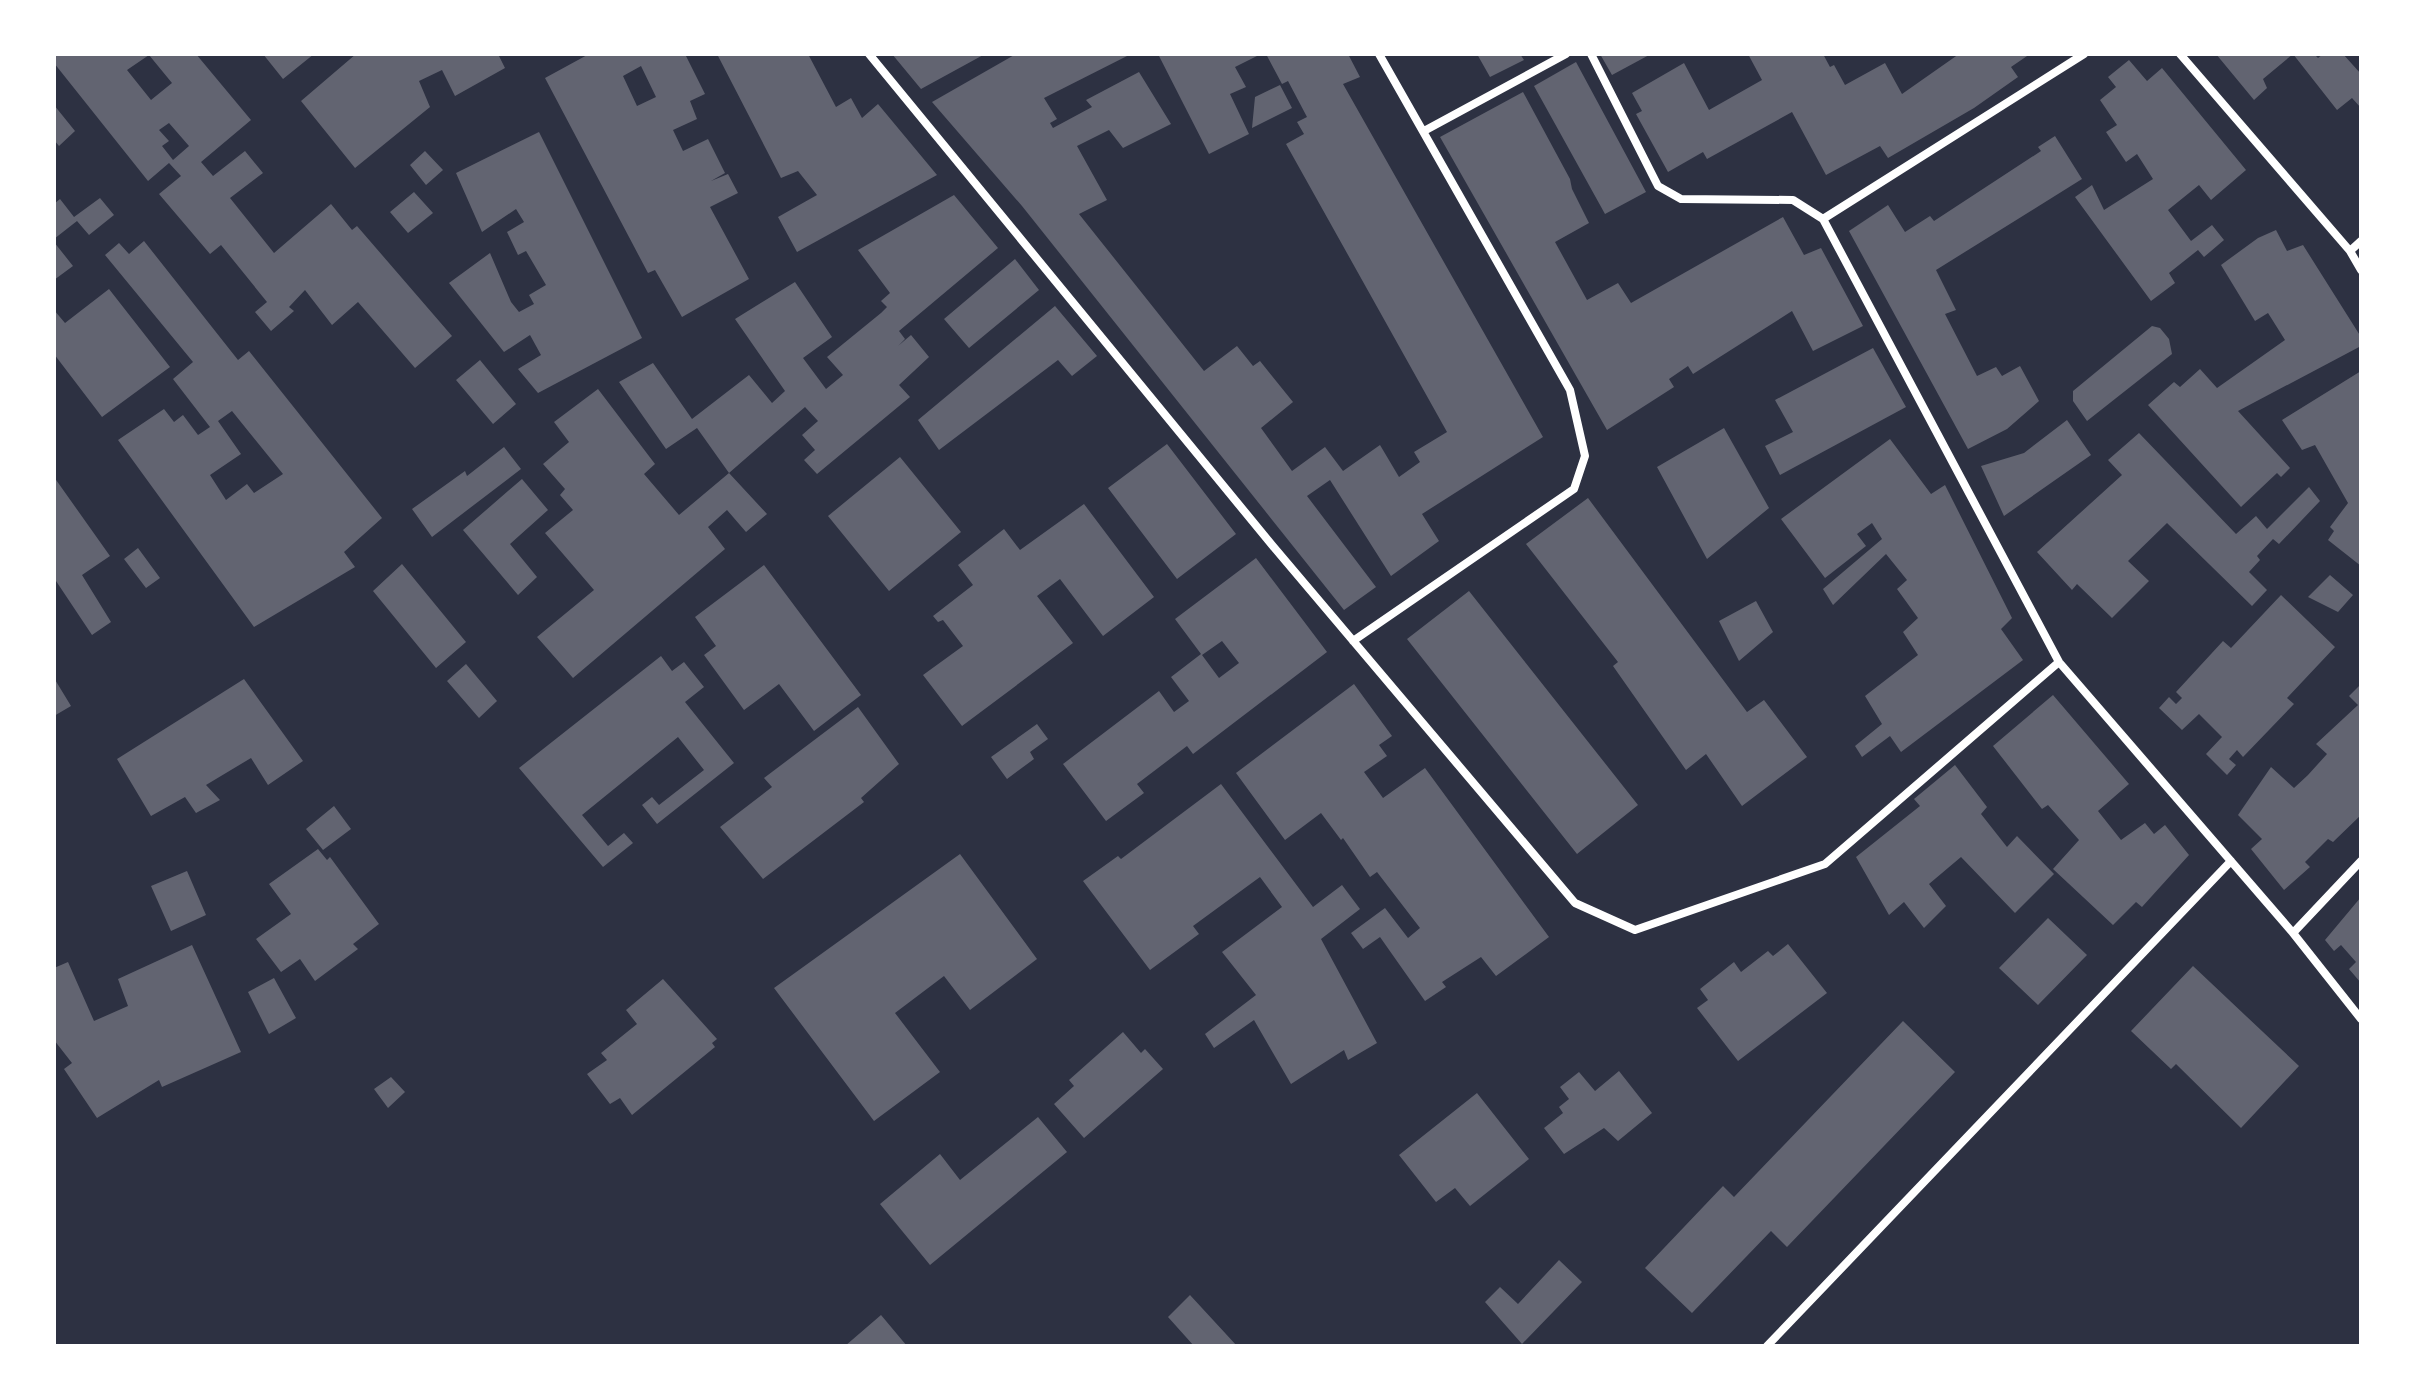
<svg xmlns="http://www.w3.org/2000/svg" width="2415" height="1400" viewBox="0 0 2415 1400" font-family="'Space Grotesk',sans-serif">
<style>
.building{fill:#626471;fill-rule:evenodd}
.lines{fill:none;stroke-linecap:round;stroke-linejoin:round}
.minor{stroke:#fff;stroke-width:8}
</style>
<rect width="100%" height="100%" fill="#2d3142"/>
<path class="building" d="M54,54H196L251,120L201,162L213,176L245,151L263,173L230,198L274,253L331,204L352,230L357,226L452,336L415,368L358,302L332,325L305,290L289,307L294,311L271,331L255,312L267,302L221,245L210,254L159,194L181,176L169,163L148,181L54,63ZM149,55L172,83L151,100L127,70ZM169,123L189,146L173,160L162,146L169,141L159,130Z
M263,54H314L283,79Z
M356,54H498L505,68L455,96L442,70L419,81L430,107L355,168L301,101Z
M589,54H685L705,94L690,101L697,119L673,130L683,151L708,139L725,173L711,181L728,174L738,193L710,207L749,279L682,317L655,270L648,273L545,78ZM641,66L656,97L637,106L623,76Z
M717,54H808L836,107L851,98L862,118L878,104L937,175L797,252L778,217L817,195L798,171L781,178Z
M892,54H985L921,89Z
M1016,54H1131L1044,98L1057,119L1050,123L1053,128L1092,107L1086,100L1139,72L1171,124L1123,148L1109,130L1077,146L1107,200L1079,214L1204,371L1237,346L1253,366L1260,361L1293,402L1261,428L1292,471L1325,447L1343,471L1380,445L1399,477L1420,462L1414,452L1447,432L1286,144L1304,134L1297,122L1307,117L1288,81L1282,84L1266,54H1348L1360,77L1343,84L1543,437L1422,514L1439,541L1391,576L1330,480L1307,496L1376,587L1344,610L1022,206L932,102Z
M1158,54H1261L1235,67L1246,87L1230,94L1249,134L1209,154Z
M1477,54H1520L1524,60L1490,77Z
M1600,54H1651L1612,75Z
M1748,54H1823L1830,67L1834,65L1845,85L1885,63L1902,94L1959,54H2030L2011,67L2018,77L1974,108L1888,158L1880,146L1826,175L1792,112L1707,159L1703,152L1668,172L1636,114L1642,111L1632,93L1684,63L1709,110L1762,80Z
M2216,54H2293L2263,79L2267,88L2254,100Z
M2293,54H2314L2318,58L2323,54H2343L2361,74V108L2352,98L2337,110Z
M2129,60L2147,81L2162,68L2246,170L2211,200L2199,185L2168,210L2191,241L2212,225L2224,240L2204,257L2198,250L2169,273L2175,283L2151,301L2075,197L2092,185L2104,210L2153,179L2137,154L2126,162L2106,132L2117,125L2100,100L2116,87L2108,77Z
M1576,62L1646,192L1605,214L1534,86Z
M1280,85L1292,108L1252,128L1255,97Z
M1523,92L1570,179L1572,189L1589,223L1555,242L1587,300L1618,283L1631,303L1783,217L1804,255L1821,248L1863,326L1813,351L1792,311L1693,374L1688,366L1669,379L1674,387L1607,430L1440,137Z
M54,105L75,131L59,146L54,140Z
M539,132L642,338L538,393L518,369L541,355L530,335L504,352L449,283L490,253L511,302L519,312L534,304L529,295L546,285L526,251L518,255L507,232L524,222L516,209L482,232L456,173Z
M2055,136L2082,179L1936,270L1956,310L1945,314L1977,376L1996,367L2002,376L2020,366L2039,401L2007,429L1968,449L1849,231L1888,205L1905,232L1930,216L1934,221L2041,151L2038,147Z
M425,151L443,170L426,185L410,165Z
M414,192L433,213L408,233L390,212Z
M954,195L998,248L899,331L905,339L898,346L911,335L929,357L899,385L910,397L817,474L804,460L815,450L802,435L818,421L805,407L729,473L767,514L746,532L727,510L708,527L725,549L573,678L537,637L594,590L545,533L573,510L560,495L565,489L543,464L569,442L554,422L598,389L655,464L644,474L679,515L729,473L697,428L666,449L619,382L653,363L692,419L749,375L772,403L785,391L735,319L795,282L832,337L803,358L826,389L843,375L827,357L881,313L887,307L881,301L890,293L858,250Z
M100,198L114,215L89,235L77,221L54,239V204L60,199L74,217Z
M2276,230L2287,251L2303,245L2361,337V346L2238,411L2290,468L2281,477L2277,473L2241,507L2148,405L2174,382L2180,387L2200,369L2217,388L2285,340L2268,313L2255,321L2221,265L2258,238Z
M144,241L238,360L249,351L382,518L344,552L355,567L254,627L118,440L164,409L174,422L183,415L198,435L210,427L173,379L193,362L105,255L119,243L129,254ZM232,411L283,474L254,493L247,484L226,500L210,475L241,454L218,421Z
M54,242L73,266L54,280Z
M1015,259L1039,290L969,348L944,319Z
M109,289L170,367L102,417L54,354V310L65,323Z
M1055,306L1097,356L1072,376L1058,360L939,450L918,420Z
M2152,326L2160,328L2169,339L2172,354L2087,421L2073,401V391Z
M1873,348L1906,407L1780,475L1765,446L1793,432L1775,400Z
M480,360L516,404L493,424L456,380Z
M2361,371V566L2328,540L2334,531L2330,527L2348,503L2315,445L2302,450L2282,420Z
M2067,420L2091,455L2004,516L1981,466L2024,453Z
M1724,428L1769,508L1707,559L1657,467Z
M2139,433L2236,534L2256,516L2267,529L2309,487L2320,501L2279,544L2273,539L2257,556L2260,560L2249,572L2267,590L2252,606L2167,523L2128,561L2149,581L2112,618L2077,584L2072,590L2037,552L2122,475L2108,460Z
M1890,439L1931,494L1945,485L2012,618L2001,629L2023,660L1901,752L1890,736L1862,757L1855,746L1882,724L1865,696L1918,655L1903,632L1918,618L1897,589L1907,580L1886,554L1833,605L1823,589L1882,539L1872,523L1857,534L1866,546L1825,578L1781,519Z
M1167,444L1236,534L1177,579L1108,488Z
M504,447L521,469L432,537L412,509L465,471L467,476Z
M900,457L961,532L889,591L828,516Z
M54,477L110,556L82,575L111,622L92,635L54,578Z
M522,479L548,510L510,544L537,577L518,595L463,530Z
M1588,498L1747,712L1764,700L1807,757L1742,806L1706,754L1686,770L1613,666L1618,662L1526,544Z
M1084,504L1154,597L1103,636L1060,579L1037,596L1073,643L962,726L923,675L963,646L943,620L938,622L933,616L973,585L958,565L1004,529L1020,550Z
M138,548L160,578L146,588L124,559Z
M1256,558L1327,652L1193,754L1187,746L1137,784L1144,793L1106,821L1063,764L1159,691L1174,712L1189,701L1171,677L1201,654L1175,619ZM1222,641L1239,663L1219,678L1202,655Z
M402,564L466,642L436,668L373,591Z
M764,565L861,695L814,731L779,684L744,710L704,655L716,646L695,617Z
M2330,575L2353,595L2338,612L2308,597Z
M1469,591L1638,805L1577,854L1407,639Z
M2281,595L2335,647L2287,698L2294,704L2243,757L2237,750L2229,759L2236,765L2227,775L2206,754L2222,737L2199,714L2182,730L2159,708L2169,697L2176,704L2182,698L2176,692L2223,641L2231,648Z
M1756,601L1773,632L1739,661L1719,621Z
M661,656L672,671L684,662L704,687L685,702L734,763L657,824L642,805L652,797L659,805L704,770L678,737L582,815L608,846L624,833L633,843L603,867L519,768Z
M466,664L497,701L479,718L447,681Z
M54,678L71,706L54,716Z
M244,679L303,761L268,785L251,758L206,785L220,800L196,813L185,797L151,816L117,759Z
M1354,684L1392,736L1379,745L1387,756L1364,772L1383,798L1425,768L1549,937L1496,976L1481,957L1442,982L1446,987L1425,1001L1380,937L1363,949L1351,933L1385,908L1408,938L1420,928L1377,872L1370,877L1343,838L1341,840L1321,813L1285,840L1236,773Z
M2361,684V815L2333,842L2328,839L2305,862L2310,867L2284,890L2251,849L2262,839L2238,815L2271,767L2294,788L2308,775L2327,754L2316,744L2358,705L2349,696Z
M2053,695L2129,784L2098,811L2121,840L2145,823L2154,834L2165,825L2189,855L2142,907L2136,902L2113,925L2053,869L2079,840L2048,805L2042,809L1993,746Z
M858,707L899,764L861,798L864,802L763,879L720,827L772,787L764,778Z
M1037,724L1048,739L1030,752L1034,759L1007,779L991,757Z
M1955,765L1987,807L1981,814L2007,847L2017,836L2054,874L2015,913L1961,857L1929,884L1946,906L1924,928L1904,902L1889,915L1856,857L1920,806L1914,799Z
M1221,784L1313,907L1342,885L1360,909L1321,939L1377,1043L1348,1060L1344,1050L1291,1084L1254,1020L1214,1048L1205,1034L1256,995L1222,952L1282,907L1260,877L1193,926L1199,934L1150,970L1083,881L1118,856L1121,859Z
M334,806L351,829L323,850L306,829Z
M318,849L327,860L330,857L379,924L353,944L358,949L315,981L300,959L281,972L256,939L291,914L269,884Z
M960,854L1037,959L970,1010L944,976L895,1013L940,1072L874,1121L774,988Z
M187,871L206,915L171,931L151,886Z
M2361,897V983L2349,969L2356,962L2341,945L2334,951L2325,940Z
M2048,918L2087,955L2038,1005L1999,968Z
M1788,944L1827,993L1738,1061L1697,1008L1708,1000L1700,989L1734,962L1741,972L1768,951L1773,956Z
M192,945L241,1052L162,1087L159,1080L97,1118L64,1069L72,1063L54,1040V968L68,962L94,1021L128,1006L118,979Z
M2193,966L2299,1066L2241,1128L2176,1064L2171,1069L2131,1031Z
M274,978L296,1018L269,1034L248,992Z
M663,979L717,1039L712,1043L715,1047L632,1115L620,1098L610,1104L587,1074L607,1060L601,1053L637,1024L626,1010Z
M1903,1021L1955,1072L1787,1247L1771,1231L1692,1313L1645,1268L1723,1186L1734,1197Z
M1123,1032L1141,1053L1145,1049L1163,1069L1084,1138L1054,1104L1074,1086L1069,1080Z
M1619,1071L1652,1113L1618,1141L1604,1128L1564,1154L1544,1128L1563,1113L1559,1107L1569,1099L1560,1087L1579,1072L1595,1091Z
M391,1077L405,1092L388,1108L374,1089Z
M1477,1093L1529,1159L1470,1206L1455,1188L1436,1202L1399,1155Z
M1038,1117L1067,1152L930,1265L880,1204L940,1154L960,1180Z
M1559,1260L1582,1282L1522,1344L1485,1302L1500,1287L1518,1304Z
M1190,1295L1237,1346H1194L1168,1317Z
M881,1315L907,1346H845Z"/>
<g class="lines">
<path class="minor" d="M869,54L1272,545L1575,903L1635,930L1825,864L2059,662
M1591,54L1658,186L1681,199L1793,200L1823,219L2059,662L2293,933L2361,1019
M2180,54L2350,251L2361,270
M1424,131L1566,54
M1823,219L2084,54
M2350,251L2361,241
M1353,641L1574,489L1585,456L1570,390L1379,54
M2293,933L2361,861
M1767,1346L2231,861"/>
</g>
<rect width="2415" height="1400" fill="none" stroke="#ffffff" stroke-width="112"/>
</svg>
